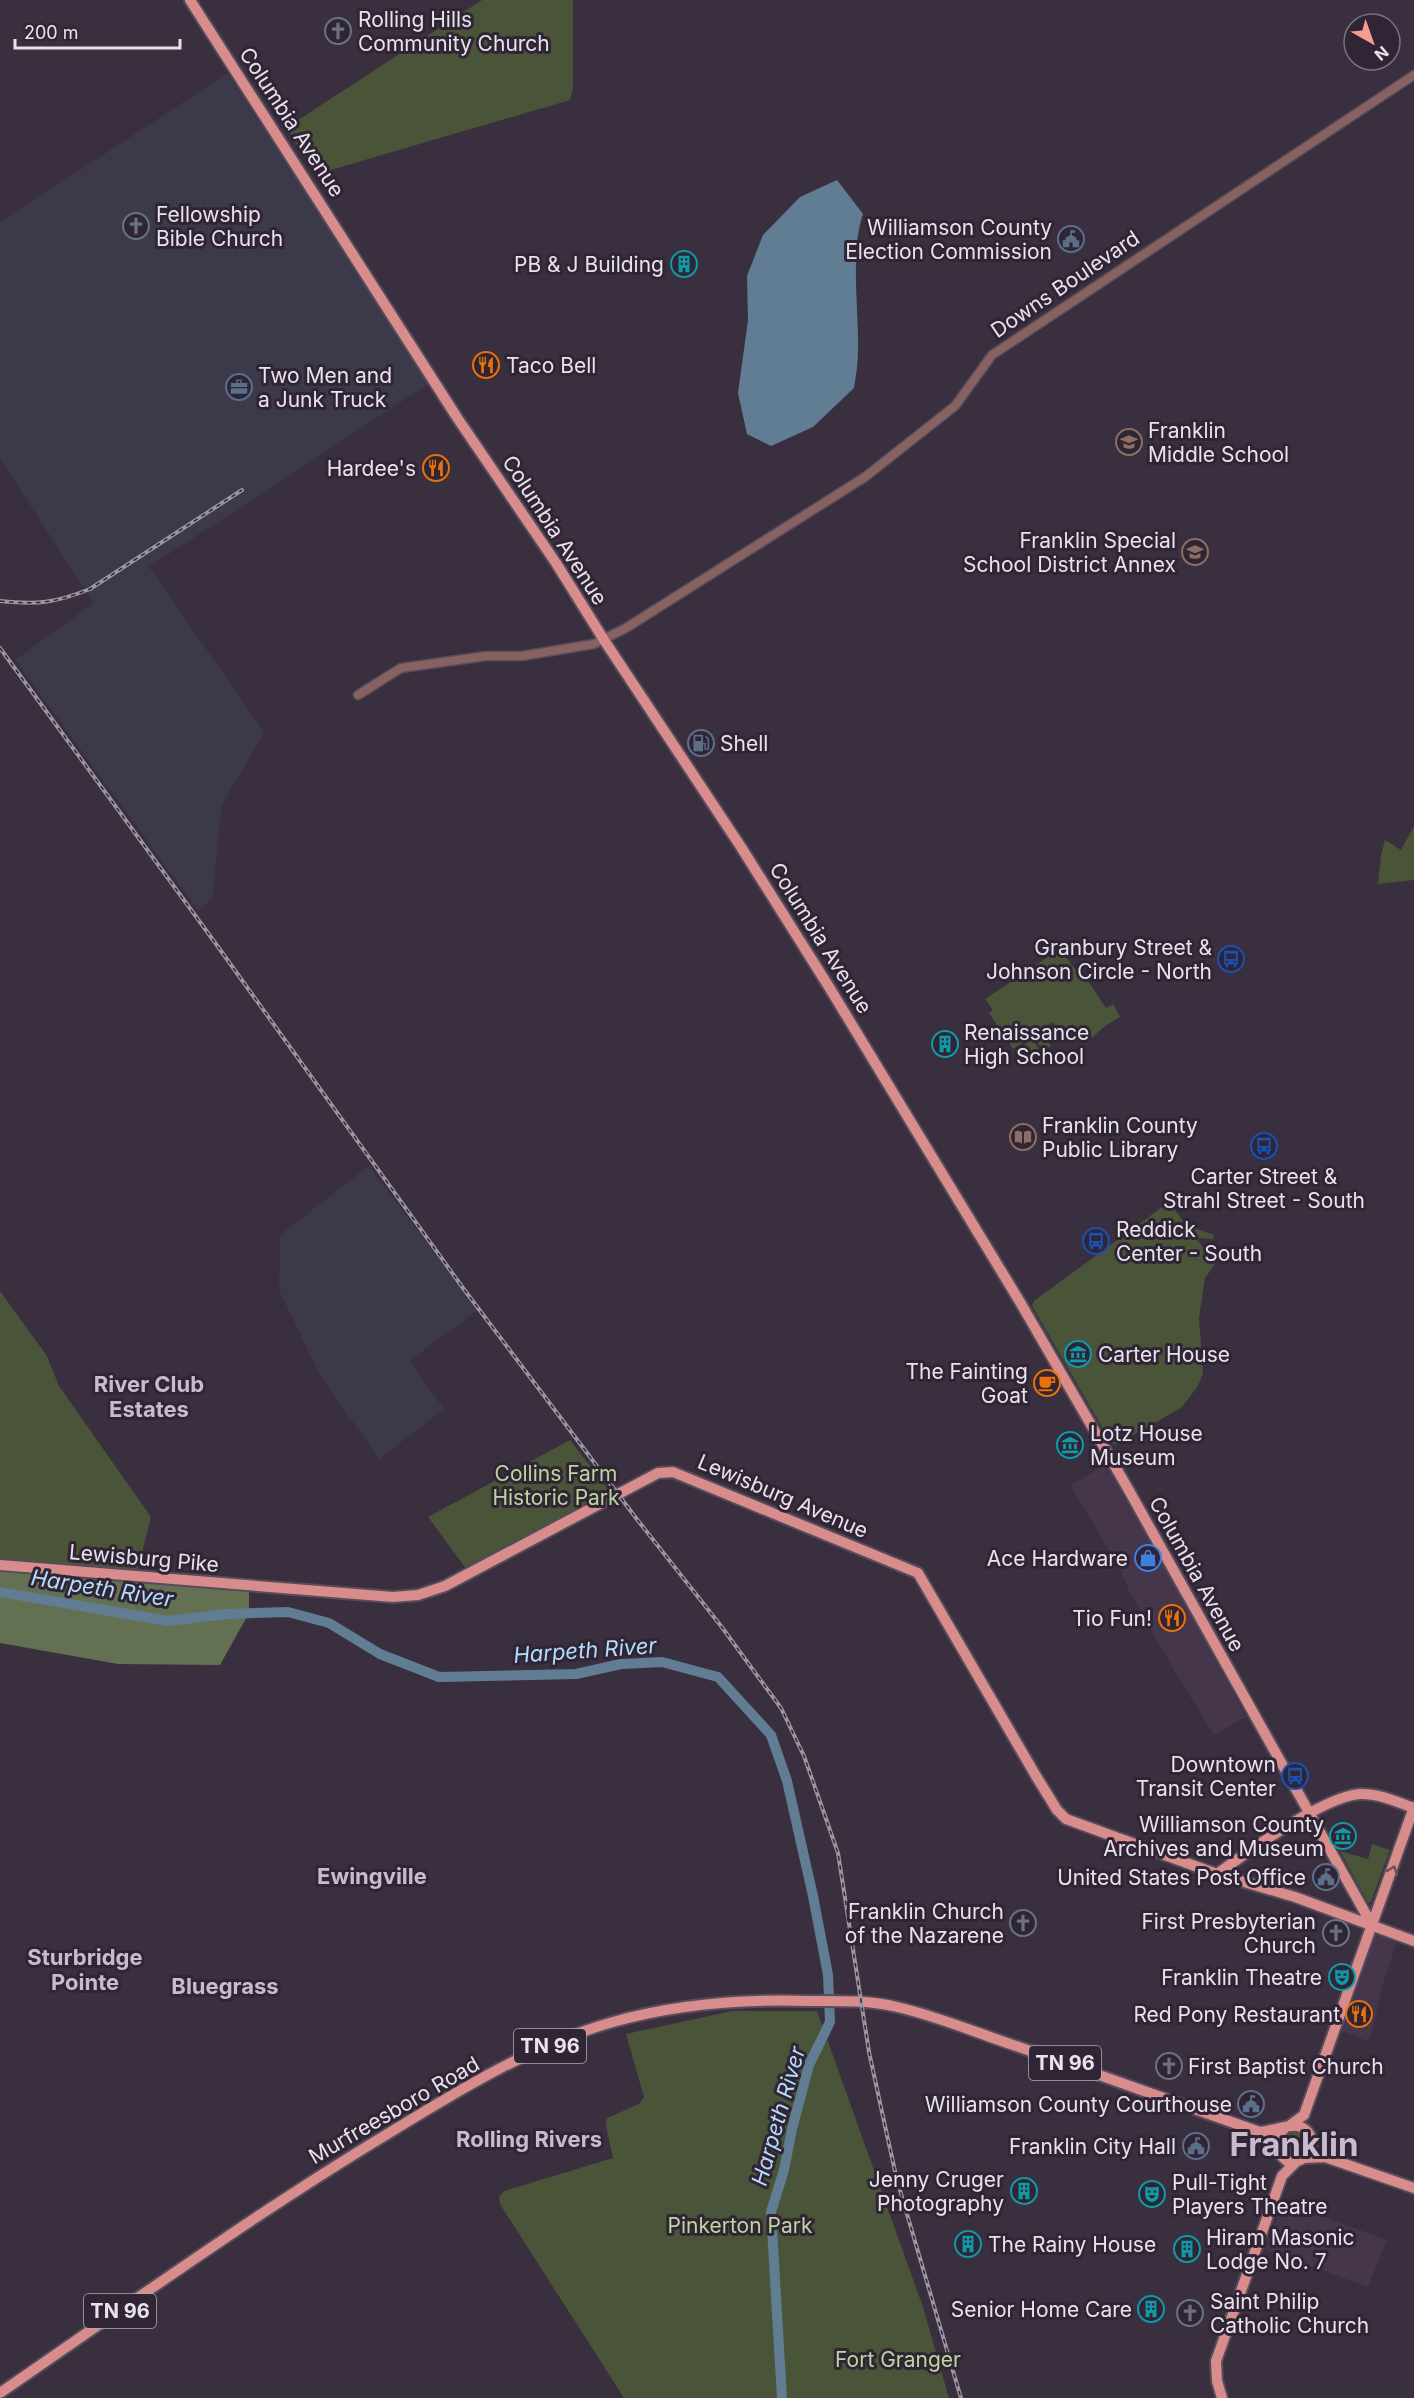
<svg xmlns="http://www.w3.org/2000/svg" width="1414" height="2398" viewBox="0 0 1414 2398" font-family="Inter,sans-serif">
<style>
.built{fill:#45364c}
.industrial{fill:#3b394a}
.green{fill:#495438}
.forest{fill:#647052}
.water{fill:#617d94}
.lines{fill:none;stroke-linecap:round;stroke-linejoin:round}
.river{stroke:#617d94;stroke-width:10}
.minor-casing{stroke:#564c5b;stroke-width:11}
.major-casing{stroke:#564c5b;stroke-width:14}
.minor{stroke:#876261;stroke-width:8}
.major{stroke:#d88d8c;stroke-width:10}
.rail-casing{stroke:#9d94a1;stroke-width:4}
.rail{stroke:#302535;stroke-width:1.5;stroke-dasharray:4.5;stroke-linecap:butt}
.oneway{stroke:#734f58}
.labels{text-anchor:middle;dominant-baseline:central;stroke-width:6;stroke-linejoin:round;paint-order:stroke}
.shield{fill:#302535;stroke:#b2a9b6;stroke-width:1.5}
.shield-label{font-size:20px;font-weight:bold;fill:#e9e2ed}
.poi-label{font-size:21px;fill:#e9e2ed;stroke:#302535;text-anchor:end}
.street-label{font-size:21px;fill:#e9e2ed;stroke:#302535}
.park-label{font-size:21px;fill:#bed59d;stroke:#302535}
.neighbourhood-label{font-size:22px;font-weight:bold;fill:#c8bbcf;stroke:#302535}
.water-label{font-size:22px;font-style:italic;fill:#b3dcfd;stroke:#302535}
.town-label{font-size:33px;font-weight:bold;fill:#c8bbcf;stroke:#302535}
</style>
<rect width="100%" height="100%" fill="#3a2f3f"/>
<path class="built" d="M1106,1465L1185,1603L1246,1717L1214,1735L1178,1677L1131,1595L1119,1567L1070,1485Z
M1379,1934L1397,1941L1383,1984L1374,2024L1368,2041L1341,2031L1375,1935Z
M1283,2202L1387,2240L1368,2287L1264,2249Z"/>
<path class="industrial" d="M227,73L430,383L149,567L264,732L222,805L212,899L198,910L15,660L94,603L0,459V223Z
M369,1166L478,1310L409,1361L444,1409L379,1459L320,1375L279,1290L280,1235Z"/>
<path class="green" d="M482,0H573V88L570,100L317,174L286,128Z
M1414,826V880L1378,884L1381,855L1385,840L1401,850Z
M1060,949L1083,980L1086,978L1106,1008L1113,1004L1120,1017L1105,1026L1089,1040L1079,1031L1067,1035L1061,1025L1057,1028L1053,1022L1013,1049L989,1013L993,1010L985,999Z
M1053,1026L1062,1039L1054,1044L1045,1031Z
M1043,1033L1051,1046L1043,1051L1035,1038Z
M1032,1039L1041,1052L1032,1058L1024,1045Z
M1022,1046L1030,1059L1022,1064L1014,1051Z
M1169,1202L1191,1231L1194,1228L1214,1235L1213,1239L1196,1238L1215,1264L1205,1278L1199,1318L1203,1373L1198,1386L1181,1408L1115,1445L1110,1441L1032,1306L1034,1301Z
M0,1291L47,1356L59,1386L151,1517L136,1577L0,1565Z
M570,1440L611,1493L467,1570L428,1517Z
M1372,1844L1390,1850L1371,1902L1368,1903L1340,1851L1368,1859Z
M732,2011H817L923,2307L949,2398H624L500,2204L499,2197L504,2191L613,2158L606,2126L607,2118L639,2104L644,2097L626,2034Z
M1280 2144a14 14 0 1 1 28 0a14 14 0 1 1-28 0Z"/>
<path class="forest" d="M0,1565L249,1587V1613L220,1665L118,1664L0,1643Z"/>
<path class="water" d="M837,180L863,214C850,251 859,311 858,350C858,363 856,376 854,388L813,427L771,446L747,434L738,393L748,320L747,276L763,235L800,197Z"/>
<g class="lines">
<path class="river" d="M0,1592L168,1621L227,1614L288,1612L329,1623L380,1654L439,1677L576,1674L621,1664L662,1662L718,1677L771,1735L787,1781L813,1896L828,1975L830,2022L809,2065L792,2129L784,2170L771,2212L782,2398"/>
<defs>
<path id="minor" d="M358,695L401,668L486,656H522L594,644L626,628L865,477L955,406L992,355L1414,75"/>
<path id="major" d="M190,0L458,419L556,563L604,640L741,847L829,987L1020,1302L1127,1487L1372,1925
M0,1565L393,1597L418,1595L445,1586L658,1473L673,1472L918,1573L1036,1776L1057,1810L1066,1819L1217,1874L1295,1897L1414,1941
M1217,1874C1247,1852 1325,1796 1360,1794C1378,1793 1397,1802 1414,1808
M1289,2126L1304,2115L1414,1807
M1260,2132C1271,2131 1289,2124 1298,2126C1321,2132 1313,2166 1287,2161L1277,2152L1276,2137L1286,2127
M1304,2158L1325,2157L1414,2188
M0,2393C128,2305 255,2214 389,2133C459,2090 534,2044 613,2022C677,2004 741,1999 807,2001C837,2001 868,2000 897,2007C937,2016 977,2033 1016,2046C1098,2074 1179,2104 1260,2132L1275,2148
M1222,2398L1217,2381L1216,2361L1282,2176L1296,2162"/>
</defs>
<use href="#minor" class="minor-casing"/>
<use href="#major" class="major-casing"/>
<use href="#minor" class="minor"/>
<use href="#major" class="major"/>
<defs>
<path id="rail" d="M0,601C37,605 55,603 90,589L242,490
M0,648L216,944L463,1288L636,1518L721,1626L781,1708L804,1756L838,1853L869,2052L887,2135L897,2180L961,2398"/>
</defs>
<use href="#rail" class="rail-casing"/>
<use href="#rail" class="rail"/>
</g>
<defs><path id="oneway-chevron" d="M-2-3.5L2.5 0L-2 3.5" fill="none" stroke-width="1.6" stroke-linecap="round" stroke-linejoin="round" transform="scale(1.5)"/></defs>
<use class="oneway" href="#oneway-chevron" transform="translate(1393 1870) rotate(-70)"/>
<defs>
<symbol id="church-ring" viewBox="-11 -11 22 22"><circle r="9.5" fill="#302535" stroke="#6b7280" stroke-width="1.5"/><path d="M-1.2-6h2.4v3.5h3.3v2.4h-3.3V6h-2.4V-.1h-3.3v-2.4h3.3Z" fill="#6b7280"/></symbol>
<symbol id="civic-ring" viewBox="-11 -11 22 22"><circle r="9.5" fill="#302535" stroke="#5c6f8a" stroke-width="1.5"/><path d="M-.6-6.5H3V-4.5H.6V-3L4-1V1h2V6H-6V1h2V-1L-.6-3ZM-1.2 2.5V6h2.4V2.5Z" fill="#5c6f8a"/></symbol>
<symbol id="building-ring" viewBox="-11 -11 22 22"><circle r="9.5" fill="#302535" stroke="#0f9aa8" stroke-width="1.5"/><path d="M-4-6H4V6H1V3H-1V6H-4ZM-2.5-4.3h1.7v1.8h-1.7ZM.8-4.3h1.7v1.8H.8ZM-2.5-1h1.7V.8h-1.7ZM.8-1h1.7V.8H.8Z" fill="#0f9aa8"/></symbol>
<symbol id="restaurant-ring" viewBox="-11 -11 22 22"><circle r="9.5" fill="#302535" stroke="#e8710a" stroke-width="1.5"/><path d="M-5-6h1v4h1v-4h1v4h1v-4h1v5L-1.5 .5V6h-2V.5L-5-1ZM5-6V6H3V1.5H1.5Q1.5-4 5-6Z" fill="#e8710a"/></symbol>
<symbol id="office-ring" viewBox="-11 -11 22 22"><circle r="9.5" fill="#302535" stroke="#5c6f8a" stroke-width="1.5"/><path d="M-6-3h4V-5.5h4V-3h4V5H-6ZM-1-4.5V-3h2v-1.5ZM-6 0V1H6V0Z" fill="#5c6f8a"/></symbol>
<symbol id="school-ring" viewBox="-11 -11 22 22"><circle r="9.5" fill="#302535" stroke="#8d6e63" stroke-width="1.5"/><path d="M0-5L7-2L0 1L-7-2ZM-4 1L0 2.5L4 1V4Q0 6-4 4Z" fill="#8d6e63"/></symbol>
<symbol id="fuel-ring" viewBox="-11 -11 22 22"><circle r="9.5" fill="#302535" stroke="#5c6f8a" stroke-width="1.5"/><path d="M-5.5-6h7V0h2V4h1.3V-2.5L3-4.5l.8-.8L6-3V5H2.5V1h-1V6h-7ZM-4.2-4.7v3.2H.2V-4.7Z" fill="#5c6f8a"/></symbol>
<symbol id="bus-ring" viewBox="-11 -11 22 22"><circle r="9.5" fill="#302535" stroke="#1a4fb4" stroke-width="1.5"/><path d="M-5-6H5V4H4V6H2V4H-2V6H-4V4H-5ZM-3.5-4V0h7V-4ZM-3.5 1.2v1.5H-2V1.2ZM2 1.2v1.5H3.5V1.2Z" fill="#1a4fb4"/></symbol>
<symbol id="library-ring" viewBox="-11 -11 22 22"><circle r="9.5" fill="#302535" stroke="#8d6e63" stroke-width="1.5"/><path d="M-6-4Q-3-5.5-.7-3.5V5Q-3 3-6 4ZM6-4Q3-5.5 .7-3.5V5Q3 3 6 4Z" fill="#8d6e63"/></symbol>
<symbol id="museum-ring" viewBox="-11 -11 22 22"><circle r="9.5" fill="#302535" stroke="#0f9aa8" stroke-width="1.5"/><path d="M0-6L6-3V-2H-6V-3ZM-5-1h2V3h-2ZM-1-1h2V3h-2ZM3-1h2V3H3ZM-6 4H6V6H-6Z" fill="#0f9aa8"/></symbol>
<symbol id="cafe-ring" viewBox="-11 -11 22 22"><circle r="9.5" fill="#302535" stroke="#e8710a" stroke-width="1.5"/><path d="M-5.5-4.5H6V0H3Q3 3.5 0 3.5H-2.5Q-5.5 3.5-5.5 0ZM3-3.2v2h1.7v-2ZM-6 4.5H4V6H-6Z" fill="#e8710a"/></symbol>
<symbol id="shop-ring" viewBox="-11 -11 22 22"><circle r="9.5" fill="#302535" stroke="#3f7fe0" stroke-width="1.5"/><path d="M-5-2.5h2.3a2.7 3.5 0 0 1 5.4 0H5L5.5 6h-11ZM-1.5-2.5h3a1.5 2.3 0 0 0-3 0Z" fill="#3f7fe0"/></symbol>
<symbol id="theatre-ring" viewBox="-11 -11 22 22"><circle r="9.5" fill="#302535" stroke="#0f9aa8" stroke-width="1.5"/><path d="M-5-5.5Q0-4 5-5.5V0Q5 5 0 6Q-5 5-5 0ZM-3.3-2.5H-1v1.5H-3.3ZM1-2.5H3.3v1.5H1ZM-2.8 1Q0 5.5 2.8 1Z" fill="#0f9aa8"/></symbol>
</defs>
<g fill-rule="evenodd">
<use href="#church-ring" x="323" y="16" width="30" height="30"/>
<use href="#church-ring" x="121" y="211" width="30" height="30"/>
<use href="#civic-ring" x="1056" y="224" width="30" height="30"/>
<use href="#building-ring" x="669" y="249" width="30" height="30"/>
<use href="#restaurant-ring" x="471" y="350" width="30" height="30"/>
<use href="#office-ring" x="224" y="372" width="30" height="30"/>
<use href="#school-ring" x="1114" y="427" width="30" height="30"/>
<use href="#restaurant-ring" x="421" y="453" width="30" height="30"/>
<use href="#school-ring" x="1180" y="537" width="30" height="30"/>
<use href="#fuel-ring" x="686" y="728" width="30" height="30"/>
<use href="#bus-ring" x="1216" y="944" width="30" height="30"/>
<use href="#building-ring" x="930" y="1029" width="30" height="30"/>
<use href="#library-ring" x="1008" y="1122" width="30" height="30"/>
<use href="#bus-ring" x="1249" y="1131" width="30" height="30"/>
<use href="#bus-ring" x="1081" y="1226" width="30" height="30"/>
<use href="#museum-ring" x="1063" y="1339" width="30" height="30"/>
<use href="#cafe-ring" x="1032" y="1368" width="30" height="30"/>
<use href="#museum-ring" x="1055" y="1430" width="30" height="30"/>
<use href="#shop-ring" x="1133" y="1543" width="30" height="30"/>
<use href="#restaurant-ring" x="1157" y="1603" width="30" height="30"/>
<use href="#bus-ring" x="1280" y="1761" width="30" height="30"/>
<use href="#museum-ring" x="1328" y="1821" width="30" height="30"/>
<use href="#civic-ring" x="1311" y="1862" width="30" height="30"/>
<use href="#church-ring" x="1008" y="1908" width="30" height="30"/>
<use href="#church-ring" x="1321" y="1918" width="30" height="30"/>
<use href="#theatre-ring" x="1327" y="1962" width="30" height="30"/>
<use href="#restaurant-ring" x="1344" y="1999" width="30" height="30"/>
<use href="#church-ring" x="1154" y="2051" width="30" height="30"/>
<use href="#civic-ring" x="1236" y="2089" width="30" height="30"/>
<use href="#civic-ring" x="1181" y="2131" width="30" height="30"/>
<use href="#building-ring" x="1009" y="2176" width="30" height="30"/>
<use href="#theatre-ring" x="1137" y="2179" width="30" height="30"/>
<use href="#building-ring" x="953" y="2229" width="30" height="30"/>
<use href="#building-ring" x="1172" y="2234" width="30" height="30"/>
<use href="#building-ring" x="1136" y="2294" width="30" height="30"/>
<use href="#church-ring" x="1175" y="2298" width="30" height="30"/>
</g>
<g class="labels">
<g class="shield">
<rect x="514" y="2029" width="72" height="34" rx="4.5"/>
<rect x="1029" y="2046" width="72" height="34" rx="4.5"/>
<rect x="84" y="2294" width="72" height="34" rx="4.5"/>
</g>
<g class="shield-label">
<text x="550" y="2046">TN 96</text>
<text x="1065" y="2063">TN 96</text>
<text x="120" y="2311">TN 96</text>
</g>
<g class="poi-label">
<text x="358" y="19" text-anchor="start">Rolling Hills<tspan x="358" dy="24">Community Church</tspan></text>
<text x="156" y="214" text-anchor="start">Fellowship<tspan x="156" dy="24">Bible Church</tspan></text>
<text x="1052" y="227">Williamson County<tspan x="1052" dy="24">Election Commission</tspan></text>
<text x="664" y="264">PB &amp; J Building</text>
<text x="506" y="365" text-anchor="start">Taco Bell</text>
<text x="258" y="375" text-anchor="start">Two Men and<tspan x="258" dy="24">a Junk Truck</tspan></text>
<text x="1148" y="430" text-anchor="start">Franklin<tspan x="1148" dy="24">Middle School</tspan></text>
<text x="416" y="468">Hardee's</text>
<text x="1176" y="540">Franklin Special<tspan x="1176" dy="24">School District Annex</tspan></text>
<text x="720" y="743" text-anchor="start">Shell</text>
<text x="1212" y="947">Granbury Street &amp;<tspan x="1212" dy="24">Johnson Circle - North</tspan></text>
<text x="964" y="1032" text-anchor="start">Renaissance<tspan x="964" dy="24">High School</tspan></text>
<text x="1042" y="1125" text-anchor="start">Franklin County<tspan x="1042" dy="24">Public Library</tspan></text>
<text x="1264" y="1176" text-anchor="middle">Carter Street &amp;<tspan x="1264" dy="24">Strahl Street - South</tspan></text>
<text x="1116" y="1229" text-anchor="start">Reddick<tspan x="1116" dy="24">Center - South</tspan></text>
<text x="1098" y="1354" text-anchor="start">Carter House</text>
<text x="1028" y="1371">The Fainting<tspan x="1028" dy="24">Goat</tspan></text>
<text x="1090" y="1433" text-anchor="start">Lotz House<tspan x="1090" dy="24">Museum</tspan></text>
<text x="1128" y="1558">Ace Hardware</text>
<text x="1152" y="1618">Tio Fun!</text>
<text x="1276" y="1764">Downtown<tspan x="1276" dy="24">Transit Center</tspan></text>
<text x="1324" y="1824">Williamson County<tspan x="1324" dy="24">Archives and Museum</tspan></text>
<text x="1306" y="1877">United States Post Office</text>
<text x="1004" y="1911">Franklin Church<tspan x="1004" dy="24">of the Nazarene</tspan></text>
<text x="1316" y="1921">First Presbyterian<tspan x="1316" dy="24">Church</tspan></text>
<text x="1322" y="1977">Franklin Theatre</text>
<text x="1340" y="2014">Red Pony Restaurant</text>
<text x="1188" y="2066" text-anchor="start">First Baptist Church</text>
<text x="1232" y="2104">Williamson County Courthouse</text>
<text x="1176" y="2146">Franklin City Hall</text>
<text x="1004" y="2179">Jenny Cruger<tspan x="1004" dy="24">Photography</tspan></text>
<text x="1172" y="2182" text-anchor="start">Pull-Tight<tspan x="1172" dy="24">Players Theatre</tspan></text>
<text x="1206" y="2237" text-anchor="start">Hiram Masonic<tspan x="1206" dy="24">Lodge No. 7</tspan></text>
<text x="988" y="2244" text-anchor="start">The Rainy House</text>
<text x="1210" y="2301" text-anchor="start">Saint Philip<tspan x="1210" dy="24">Catholic Church</tspan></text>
<text x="1132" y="2309">Senior Home Care</text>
</g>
<g class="street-label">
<text transform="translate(292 122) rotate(57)">Columbia Avenue</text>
<text transform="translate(1065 284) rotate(-34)">Downs Boulevard</text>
<text transform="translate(555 530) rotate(57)">Columbia Avenue</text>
<text transform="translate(821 938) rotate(58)">Columbia Avenue</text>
<text transform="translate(783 1496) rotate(23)">Lewisburg Avenue</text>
<text transform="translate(144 1558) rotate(5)">Lewisburg Pike</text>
<text transform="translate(1197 1574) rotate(61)">Columbia Avenue</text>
<text transform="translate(394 2110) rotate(-30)">Murfreesboro Road</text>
</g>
<g class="park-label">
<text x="556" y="1473">Collins Farm<tspan x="556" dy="24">Historic Park</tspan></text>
<text x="740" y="2225">Pinkerton Park</text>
<text x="898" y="2359">Fort Granger</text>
</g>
<g class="neighbourhood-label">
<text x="149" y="1384">River Club<tspan x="149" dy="25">Estates</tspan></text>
<text x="372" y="1876">Ewingville</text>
<text x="85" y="1957">Sturbridge<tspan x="85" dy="25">Pointe</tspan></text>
<text x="225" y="1986">Bluegrass</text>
<text x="529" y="2139">Rolling Rivers</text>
</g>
<g class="water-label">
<text transform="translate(102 1588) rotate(9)">Harpeth River</text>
<text transform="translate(585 1650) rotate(-4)">Harpeth River</text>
<text transform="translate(778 2116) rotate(-74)">Harpeth River</text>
</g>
<g class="town-label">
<text x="1294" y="2144">Franklin</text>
</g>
</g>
<g transform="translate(1372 42) rotate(140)"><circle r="28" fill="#302535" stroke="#7a717f" stroke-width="1.5"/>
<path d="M0-4.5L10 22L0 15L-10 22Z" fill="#f59d8f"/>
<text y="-9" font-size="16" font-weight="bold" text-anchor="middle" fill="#e9e2ed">N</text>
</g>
<path d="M15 39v9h165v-9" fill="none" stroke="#e9e2ed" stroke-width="3"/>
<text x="24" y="39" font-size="18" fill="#e9e2ed" stroke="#302535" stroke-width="4.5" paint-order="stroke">200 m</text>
</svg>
